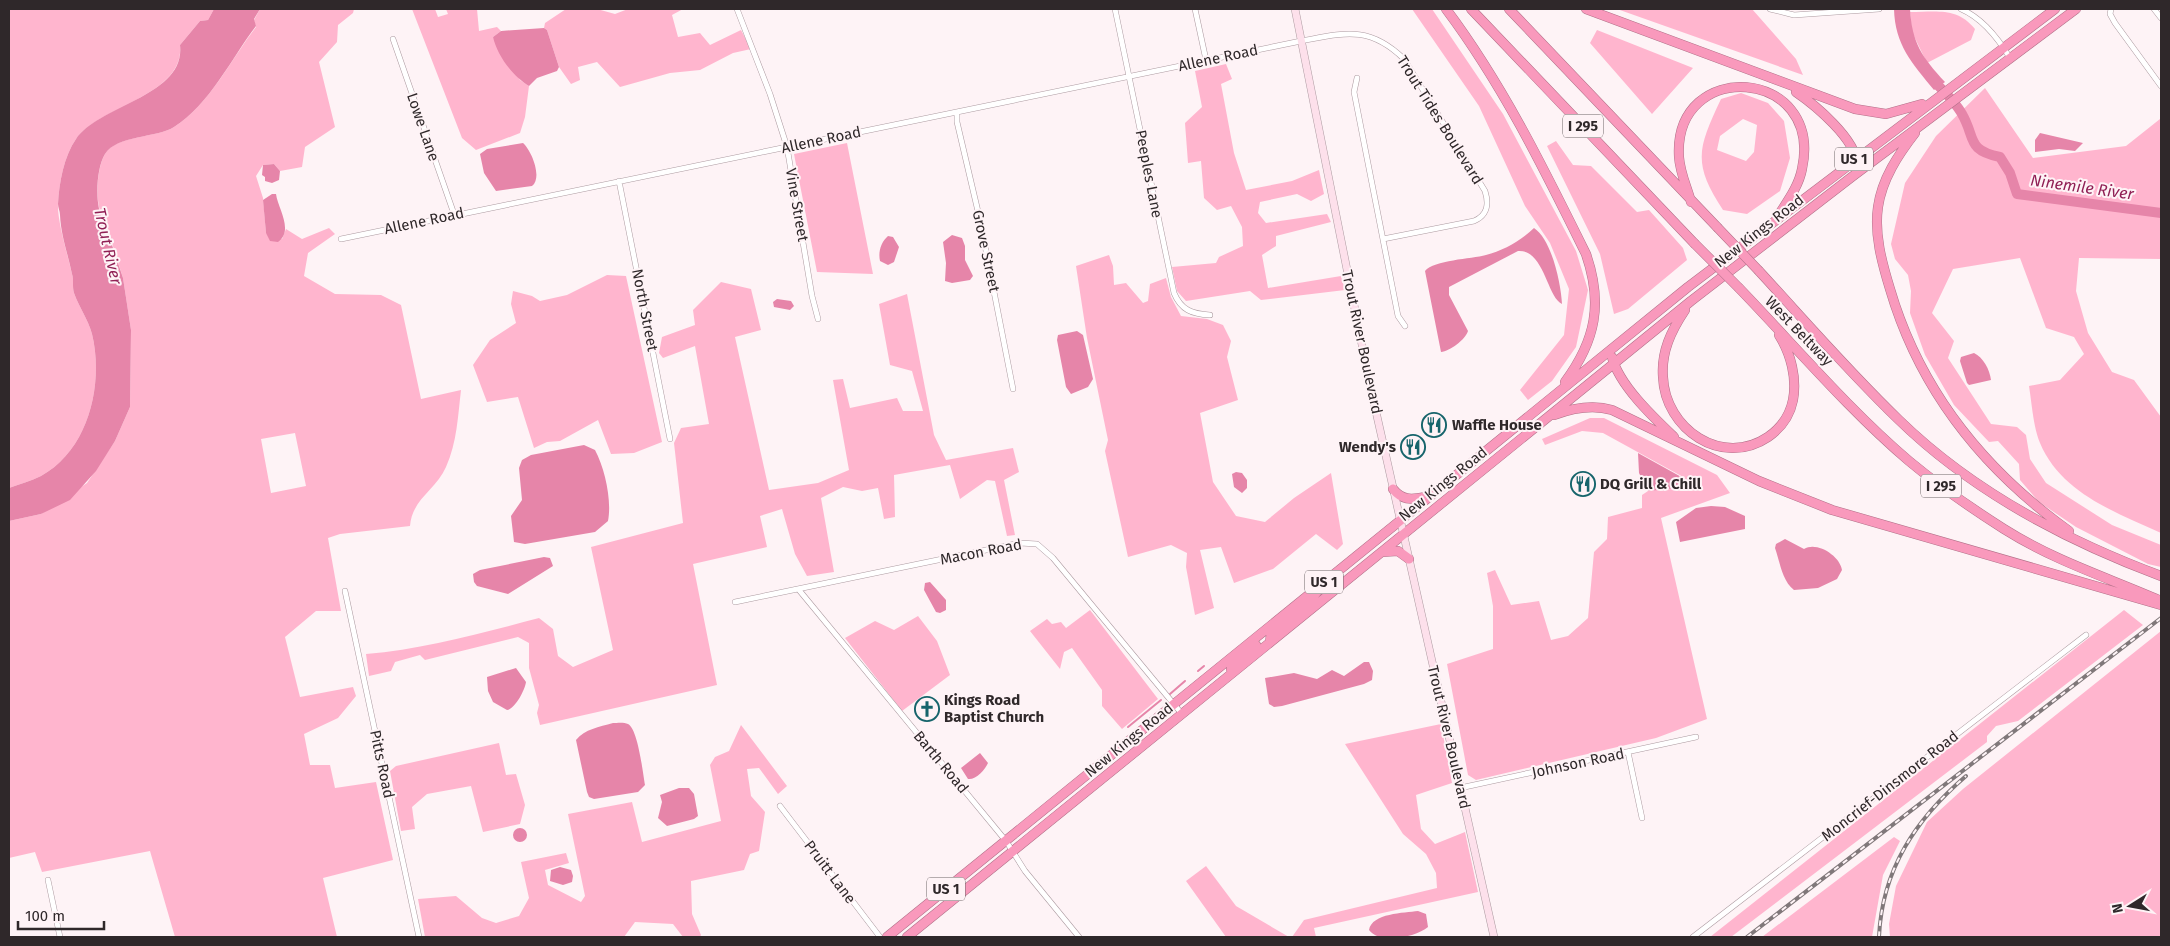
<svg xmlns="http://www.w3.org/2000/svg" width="2170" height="946" viewBox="0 0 2170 946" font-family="'Fira Sans',sans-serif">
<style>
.green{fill:#ffb5ce;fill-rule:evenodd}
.water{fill:#e685a9}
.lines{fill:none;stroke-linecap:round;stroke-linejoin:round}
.stream{stroke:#e685a9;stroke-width:2}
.river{stroke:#e685a9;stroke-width:10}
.street-casing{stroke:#ac9aa0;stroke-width:6}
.secondary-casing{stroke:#ac9aa0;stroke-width:8}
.highway-casing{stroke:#b27189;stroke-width:10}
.street{stroke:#fff;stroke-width:5}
.secondary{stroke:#fde0eb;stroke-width:7}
.highway{stroke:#f999bc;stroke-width:9}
.rail-casing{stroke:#80787a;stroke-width:4}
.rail{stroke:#fef3f6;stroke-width:2;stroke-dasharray:5.5;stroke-linecap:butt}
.highway-bridge-casing{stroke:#b27189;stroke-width:10;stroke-linecap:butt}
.highway-bridge{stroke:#f999bc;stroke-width:9}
.labels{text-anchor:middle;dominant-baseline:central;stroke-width:4;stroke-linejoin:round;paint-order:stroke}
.shield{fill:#fef3f6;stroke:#6d6567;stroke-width:1}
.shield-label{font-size:14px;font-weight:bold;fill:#2f282a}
.street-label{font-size:15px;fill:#2f282a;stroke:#fef3f6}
.poi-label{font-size:15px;font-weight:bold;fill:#2f282a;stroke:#fef3f6;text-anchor:start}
.water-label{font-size:16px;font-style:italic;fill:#902055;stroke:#fef3f6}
</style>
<rect width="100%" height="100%" fill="#fef3f6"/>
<path class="green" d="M9,9H214L208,20L200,21L180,45C185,96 98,106 76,139C64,156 59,183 58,204C57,220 68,256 72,274C74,280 72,287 74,293C79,307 88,319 92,334C104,383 89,450 41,476C31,481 19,484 9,488Z
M260,9H354L353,13L338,25L337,42L319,62L335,127L305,147L302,167L280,171L274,164L263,165L256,176L263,198L266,233L282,239L286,229L302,239L329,228L335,234L308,253L304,276L335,294L381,295L401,305L421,399L461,390C458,415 457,443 446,467C436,490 412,499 410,526L340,534L328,538L341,611H316L285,637L300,697L353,687L356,696L338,718L304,734L310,765H330L335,788L376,782L393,860L323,878L337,937H175L150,851L42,872L35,852L9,858V521L41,514L87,483L115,441L130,407L131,330L123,278L105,221C94,208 96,169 105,154C116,135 157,138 174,127C210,104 231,59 256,27L254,20ZM295,433L306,486L271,493L261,439Z
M412,9H435L438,17L448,14L446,9H477L479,31L497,27L501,31L493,37L520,80L529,86L525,117L520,133L476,150L462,138Z
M566,9H597L615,14L628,9H683L672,15L678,37L700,33L710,45L741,30L751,49L733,53L700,70L670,73L620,87L597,62L578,67L580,80L571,84L559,67L547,30L544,28L545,23Z
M1412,9H1432L1503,114L1576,251L1588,290L1576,347L1552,381L1528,400L1520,390L1564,335L1569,289L1550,243L1525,206L1479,106Z
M1617,9H1752L1796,59L1803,75Z
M1910,12C1937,12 1957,7 1975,29L1971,40L1927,63L1912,32Z
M1597,30L1693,68L1652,114L1590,43Z
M1226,64L1232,79L1221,84L1234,153L1246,190L1292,181L1319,170L1324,194L1311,201L1297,194L1260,202L1258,213L1266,223L1327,214L1331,222L1276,236V246L1262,255L1268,288L1341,276L1345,290L1261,300L1250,291L1186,301L1177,291L1172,267L1216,263L1219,257L1243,246L1242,227L1231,206L1217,210L1204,198L1201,161L1188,163L1185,123L1202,107L1195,71Z
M1985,88L2033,158L2126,146L2160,119L2161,121V259L2079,258L2076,291L2088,333L2112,372L2134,380L2161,417V533C2115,512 2061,493 2040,443C2033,426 2032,404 2029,386L2060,380L2084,354L2074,337L2046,328L2020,258L1953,269L1932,313L1954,341L1948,358L1991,424L2017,427L2026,435L2030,459L2046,483L2112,525L2161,545V567L2148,564L2076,527L2039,502L2020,480L2019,464L1998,441L1989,442L1954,405L1925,355L1910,313L1911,291L1908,275L1895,259L1891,244L1905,183L1936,136Z
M1741,93L1768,103L1784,121L1790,158L1780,191L1747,214L1723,210C1692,163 1698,148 1721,99ZM1743,119L1757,125L1754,152L1746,161L1717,150L1720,136Z
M1556,141L1573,165L1591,166L1637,212L1649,210L1683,248L1687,260L1628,309L1614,314L1600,254L1547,146Z
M847,143L873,274L817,272L794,154Z
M1109,255L1113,266L1114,285L1126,283L1143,303L1148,301L1150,284L1166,278L1171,297L1181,316L1207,319L1223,325L1231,341L1227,357L1238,400L1200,413L1213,482L1236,516L1265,522L1294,498L1331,473L1343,544L1337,550L1316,534L1273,569L1234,583L1221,547L1200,550L1214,608L1195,615L1186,567L1187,553L1171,545L1128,557L1105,451L1108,440L1087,338L1076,266Z
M607,275L626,276L662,442L634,453L611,454L598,420L560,441L547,442L534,448L518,397L487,402L473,365L490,340L516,323L511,304L513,291L532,296L540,301L567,295Z
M721,282L751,289L761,330L735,337L769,490L818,483L849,470L833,380L843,379L850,408L897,398L903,411H923L912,371L890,365L879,304L907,294L934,435L946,460L1013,448L1019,472L1004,480L1015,535L1007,536L995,481L987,480L960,499L950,465L894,475L895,517L884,519L878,488L862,491L843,487L821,498L834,572L807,576L795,554L782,509L760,516L767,547L693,564L717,685L540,725L537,713L539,705L529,668V643L518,637L425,660L420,655L395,662L391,671L369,676L366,654C424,649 482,633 539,618L553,629L558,656L573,667L613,650L591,547L683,523L674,443L681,428L709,424L695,346L663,358L659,353L662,337L695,325L693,310Z
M1590,418H1604L1717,475L1730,493L1661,518L1707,719L1656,738L1476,780L1468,775L1447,664L1493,649V606L1487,573L1495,570L1511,605L1539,601L1551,640L1568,636L1588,618L1594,552L1607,539L1608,517L1642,508V495L1648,491L1686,486L1685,478L1603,433L1582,431L1545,445L1542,439Z
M1090,610L1158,699L1122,729L1102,706V690L1072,648L1064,652L1060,669L1030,631L1047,619L1052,624L1061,622L1066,628Z
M2124,610L2143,625L2018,721L1996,726L1987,736V742L1731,937H1710Z
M918,616L937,641L950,675L902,711L845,638L875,621L894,630Z
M2161,631V937H1890L1889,924L1896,886L1927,822L1963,789Z
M1441,724L1452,783L1416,795L1421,829L1435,844L1465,832L1478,892L1314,928L1316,937H1292L1304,920L1437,888L1436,873L1426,854L1403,834L1345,744Z
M741,725L787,786L778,794L759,768L747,769L751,796L765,812L759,851L750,854L744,870L691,881L692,914L701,935L700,937H683L673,924L635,922L624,937H425L418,899L456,896L482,918L496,923L519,916L529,898L521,862L566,853L569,863L545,870L548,885L581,902L585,896L568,814L632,802L642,842L721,821L710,765L715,757L729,751Z
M499,743L506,775L516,774L525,805L520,824L483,832L471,786L427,794L412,807L415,829L401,831L390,771L396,766Z
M1894,837L1900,841L1883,875L1872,937H1762Z
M1206,866L1236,906L1289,937H1226L1186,881Z"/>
<path class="water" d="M214,9H260L254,19L256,26C231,59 210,104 174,127C157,138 117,135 105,154C96,168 94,208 104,221L123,278L131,330L130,407L115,441L96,471L70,500L41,514L9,521V488C19,484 31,481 41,476C89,450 104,383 92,334C88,319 79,307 74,293C72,287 74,280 72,274C68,254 61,236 60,215C60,211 58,208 58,204C59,183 64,156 76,139C98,105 186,96 180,45L200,21L208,20Z
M1894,9H1910C1912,43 1922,57 1945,82L1934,90C1912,63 1895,45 1894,9Z
M544,28L547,30L559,67L557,71L537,78L529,86C513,77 497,55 493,37L501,31Z
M2040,133L2083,143L2075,151L2059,149L2035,152V140Z
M523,143C531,150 543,177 532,186L496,191L484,173L480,154L487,149Z
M274,164L280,171L279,180L272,183L265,181V177L262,175L263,165Z
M272,194H276C278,209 294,230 278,242L270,241L266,233L263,200Z
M1534,228C1552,240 1561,284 1562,304C1547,297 1544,249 1518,251L1449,287V295L1468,331C1465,340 1450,351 1441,352L1425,271C1434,260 1471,259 1486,255C1503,251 1522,240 1534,228Z
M952,235L962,238L965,246V260L973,276L970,280L952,283L945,281L946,263L943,242Z
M888,236L893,237L899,247L894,262L888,265L880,261C878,252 881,242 888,236Z
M777,299L791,301L794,306L790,310L774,307L773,302Z
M1077,331L1083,335L1093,379L1088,387L1071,394L1066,387L1057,340L1058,335Z
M1974,353C1983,357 1990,370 1991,380L1969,385L1967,383L1960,361L1961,357Z
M584,445L595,450C605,469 612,500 608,521L595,532L525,544L514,542L511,516L522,500L519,468L522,460L531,455Z
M1638,453L1685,479L1686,487L1648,491L1639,473Z
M1236,472L1242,473L1247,480V488L1242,493L1234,487L1232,474Z
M1711,506L1725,507L1745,516V529L1680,542L1676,522L1696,508Z
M1785,539L1804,549C1817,541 1840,556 1842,570L1837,579L1818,588L1794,590C1782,581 1780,562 1775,548L1776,544Z
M544,557L550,558L553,566L508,594L477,586L474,582L473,574L480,570Z
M930,582L946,600V610L940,613L936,612L924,590L925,583Z
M1364,662H1369L1373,671L1372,680L1364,684L1282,706L1274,707L1269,704L1265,678L1294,673L1317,679L1332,670L1344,676Z
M516,668L526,682C525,690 515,709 507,710L493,702L488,691L487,677Z
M613,723C617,723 624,722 628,724C638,729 643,774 645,785L638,792L594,799L589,797L587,792L576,740C585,729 599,727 613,723Z
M980,753L988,763C985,770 976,780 968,779L961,768Z
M679,788H689L694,794L698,816L694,819L667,826L658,818L662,802L660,795Z
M513 835a7 7 0 1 1 14 0a7 7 0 1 1-14 0Z
M560,867L571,870L573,876L572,882L563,885L550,881L551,870Z
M1418,911L1426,914L1428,927C1416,937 1380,945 1369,930C1372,913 1404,913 1418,911Z"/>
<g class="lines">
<path class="stream" d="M1198,671L1204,666
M1170,694L1185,681
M1128,727L1161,700"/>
<path class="river" d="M1931,78C1941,89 1955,101 1962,114C1976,138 1966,150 2000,157L2010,173L2017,194L2161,213"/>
<defs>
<path id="street" d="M737,9L770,94L787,147L812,296L818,319
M1115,9L1174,293C1181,310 1192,314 1210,315
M1195,9L1206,60
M1770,9L1794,15L1879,9
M1961,9C1982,18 1998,38 2010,58
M2111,9L2110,14L2115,23L2161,86
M2154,9L2161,18
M393,39L454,214
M1357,78L1354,92L1398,316L1405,326
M957,112V122L980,220L1013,389
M619,181L670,439
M341,239L1301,41C1345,33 1369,25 1404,59L1485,191C1489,204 1488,215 1474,221L1383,239
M799,590L1006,841L1025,871L1079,937
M345,591L419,937
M735,602L1020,543L1037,544L1053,558L1182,714
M1628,752L1642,818
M1460,788L1696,737
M780,806L880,937
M48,880L60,937
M1693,937L2086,635"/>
<path id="secondary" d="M1295,9L1370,385L1494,937"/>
<path id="highway" d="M1446,9C1503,85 1544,169 1586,254C1603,303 1596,340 1565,382
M1471,9L1694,243
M1509,9L1717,227
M1586,9L1855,109L1886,114L1922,104
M1796,92C1815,105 1856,139 1857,164
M1915,133C1898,155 1882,179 1878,207C1874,234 1882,263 1890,289C1920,391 1984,470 2069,531
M1691,202C1687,187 1680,173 1679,157C1673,57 1824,67 1802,169C1799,185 1789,199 1780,213
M1759,271C1805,321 1850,373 1899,420C1972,491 2067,541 2161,576
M1739,288C1795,346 1848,409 1909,461C1939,486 1971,508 2004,529C2053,560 2106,577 2159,600
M1685,310C1671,331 1661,352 1663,377C1665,429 1722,468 1768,437C1781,428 1790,415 1793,400C1797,378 1791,354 1779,335
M1612,357C1619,385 1653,417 1674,437
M1554,415C1573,408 1592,404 1612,410L1759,481L1832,510L2161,605
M1393,489C1402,500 1410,500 1425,497
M1382,552L1398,551L1409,559
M1270,642L1271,634L1308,603L1317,592
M1231,669L1256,645
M887,937L1688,287L2055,9
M907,937L1691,301L1853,176L2076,9"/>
</defs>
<use href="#street" class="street-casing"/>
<use href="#secondary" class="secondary-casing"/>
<use href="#highway" class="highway-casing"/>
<use href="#street" class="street"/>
<use href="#secondary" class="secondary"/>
<use href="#highway" class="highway"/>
<defs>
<path id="rail" d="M1747,937L2161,618
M1879,937C1882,869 1916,819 1966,776"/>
</defs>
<use href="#rail" class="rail-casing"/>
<use href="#rail" class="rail"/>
<defs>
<path id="highway-bridge" d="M1717,227L1759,271
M1694,243L1739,288"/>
</defs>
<use href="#highway-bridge" class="highway-bridge-casing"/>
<use href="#highway-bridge" class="highway-bridge"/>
</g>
<defs>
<symbol id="restaurant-ring" viewBox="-11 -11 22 22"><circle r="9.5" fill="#fef3f6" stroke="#16646b" stroke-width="1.5"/><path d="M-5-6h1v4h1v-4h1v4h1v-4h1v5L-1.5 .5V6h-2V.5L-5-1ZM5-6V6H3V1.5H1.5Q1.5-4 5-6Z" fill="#16646b"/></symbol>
<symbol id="church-ring" viewBox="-11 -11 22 22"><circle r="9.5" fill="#fef3f6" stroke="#16646b" stroke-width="1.5"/><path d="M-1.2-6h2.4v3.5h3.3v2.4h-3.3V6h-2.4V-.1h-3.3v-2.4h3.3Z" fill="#16646b"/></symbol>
</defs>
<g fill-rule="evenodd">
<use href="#restaurant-ring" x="1420" y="411" width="28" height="28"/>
<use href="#restaurant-ring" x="1399" y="433" width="28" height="28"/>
<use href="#restaurant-ring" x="1569" y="470" width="28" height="28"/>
<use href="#church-ring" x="913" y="695" width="28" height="28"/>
</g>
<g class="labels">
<g class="shield">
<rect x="1563" y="114.5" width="40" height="23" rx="4"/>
<rect x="1835" y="147.5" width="38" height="23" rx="4"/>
<rect x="1921" y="474.5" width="40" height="23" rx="4"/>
<rect x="1305" y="570.5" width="38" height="23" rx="4"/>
<rect x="927" y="877.5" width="38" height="23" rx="4"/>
</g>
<g class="shield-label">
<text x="1583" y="126">I 295</text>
<text x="1854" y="159">US 1</text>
<text x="1941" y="486">I 295</text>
<text x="1324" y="582">US 1</text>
<text x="946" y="889">US 1</text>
</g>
<g class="street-label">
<text transform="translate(1218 58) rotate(-12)">Allene Road</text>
<text transform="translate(1440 120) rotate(58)">Trout Tides Boulevard</text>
<text transform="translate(423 127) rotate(71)">Lowe Lane</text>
<text transform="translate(821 140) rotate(-12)">Allene Road</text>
<text transform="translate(1149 174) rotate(79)">Peeples Lane</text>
<text transform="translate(797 205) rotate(80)">Vine Street</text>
<text transform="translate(424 221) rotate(-12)">Allene Road</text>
<text transform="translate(1759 231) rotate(-38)">New Kings Road</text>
<text transform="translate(986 251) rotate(78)">Grove Street</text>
<text transform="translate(645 310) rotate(79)">North Street</text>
<text transform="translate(1799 331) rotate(46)">West Beltway</text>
<text transform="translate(1362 342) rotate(78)">Trout River Boulevard</text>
<text transform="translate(1443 484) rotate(-39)">New Kings Road</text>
<text transform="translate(981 552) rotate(-11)">Macon Road</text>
<text transform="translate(1449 737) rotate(77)">Trout River Boulevard</text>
<text transform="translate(1129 740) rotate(-39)">New Kings Road</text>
<text transform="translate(941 762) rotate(50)">Barth Road</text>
<text transform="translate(1578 763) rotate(-12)">Johnson Road</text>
<text transform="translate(382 764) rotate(78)">Pitts Road</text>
<text transform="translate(1890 786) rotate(-38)">Moncrief-Dinsmore Road</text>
<text transform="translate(830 872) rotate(53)">Pruitt Lane</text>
</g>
<g class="poi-label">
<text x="1452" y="425">Waffle House</text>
<text x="1396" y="447" text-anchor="end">Wendy's</text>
<text x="1600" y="484">DQ Grill &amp; Chill</text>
<text x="944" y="700">Kings Road<tspan x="944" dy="17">Baptist Church</tspan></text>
</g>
<g class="water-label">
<text transform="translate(2082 187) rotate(8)">Ninemile River</text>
<text transform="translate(108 246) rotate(77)">Trout River</text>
</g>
</g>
<rect width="2170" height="946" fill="none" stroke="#2f282a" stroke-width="20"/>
<g transform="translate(2130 906) rotate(259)" stroke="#fef3f6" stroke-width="4" paint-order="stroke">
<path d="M0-4L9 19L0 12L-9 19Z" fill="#2f282a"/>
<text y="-8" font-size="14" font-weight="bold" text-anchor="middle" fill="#2f282a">N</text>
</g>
<path d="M18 921v8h86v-8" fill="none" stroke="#2f282a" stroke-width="2.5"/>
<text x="25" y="921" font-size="15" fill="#2f282a" stroke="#fef3f6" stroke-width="4" paint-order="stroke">100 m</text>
</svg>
